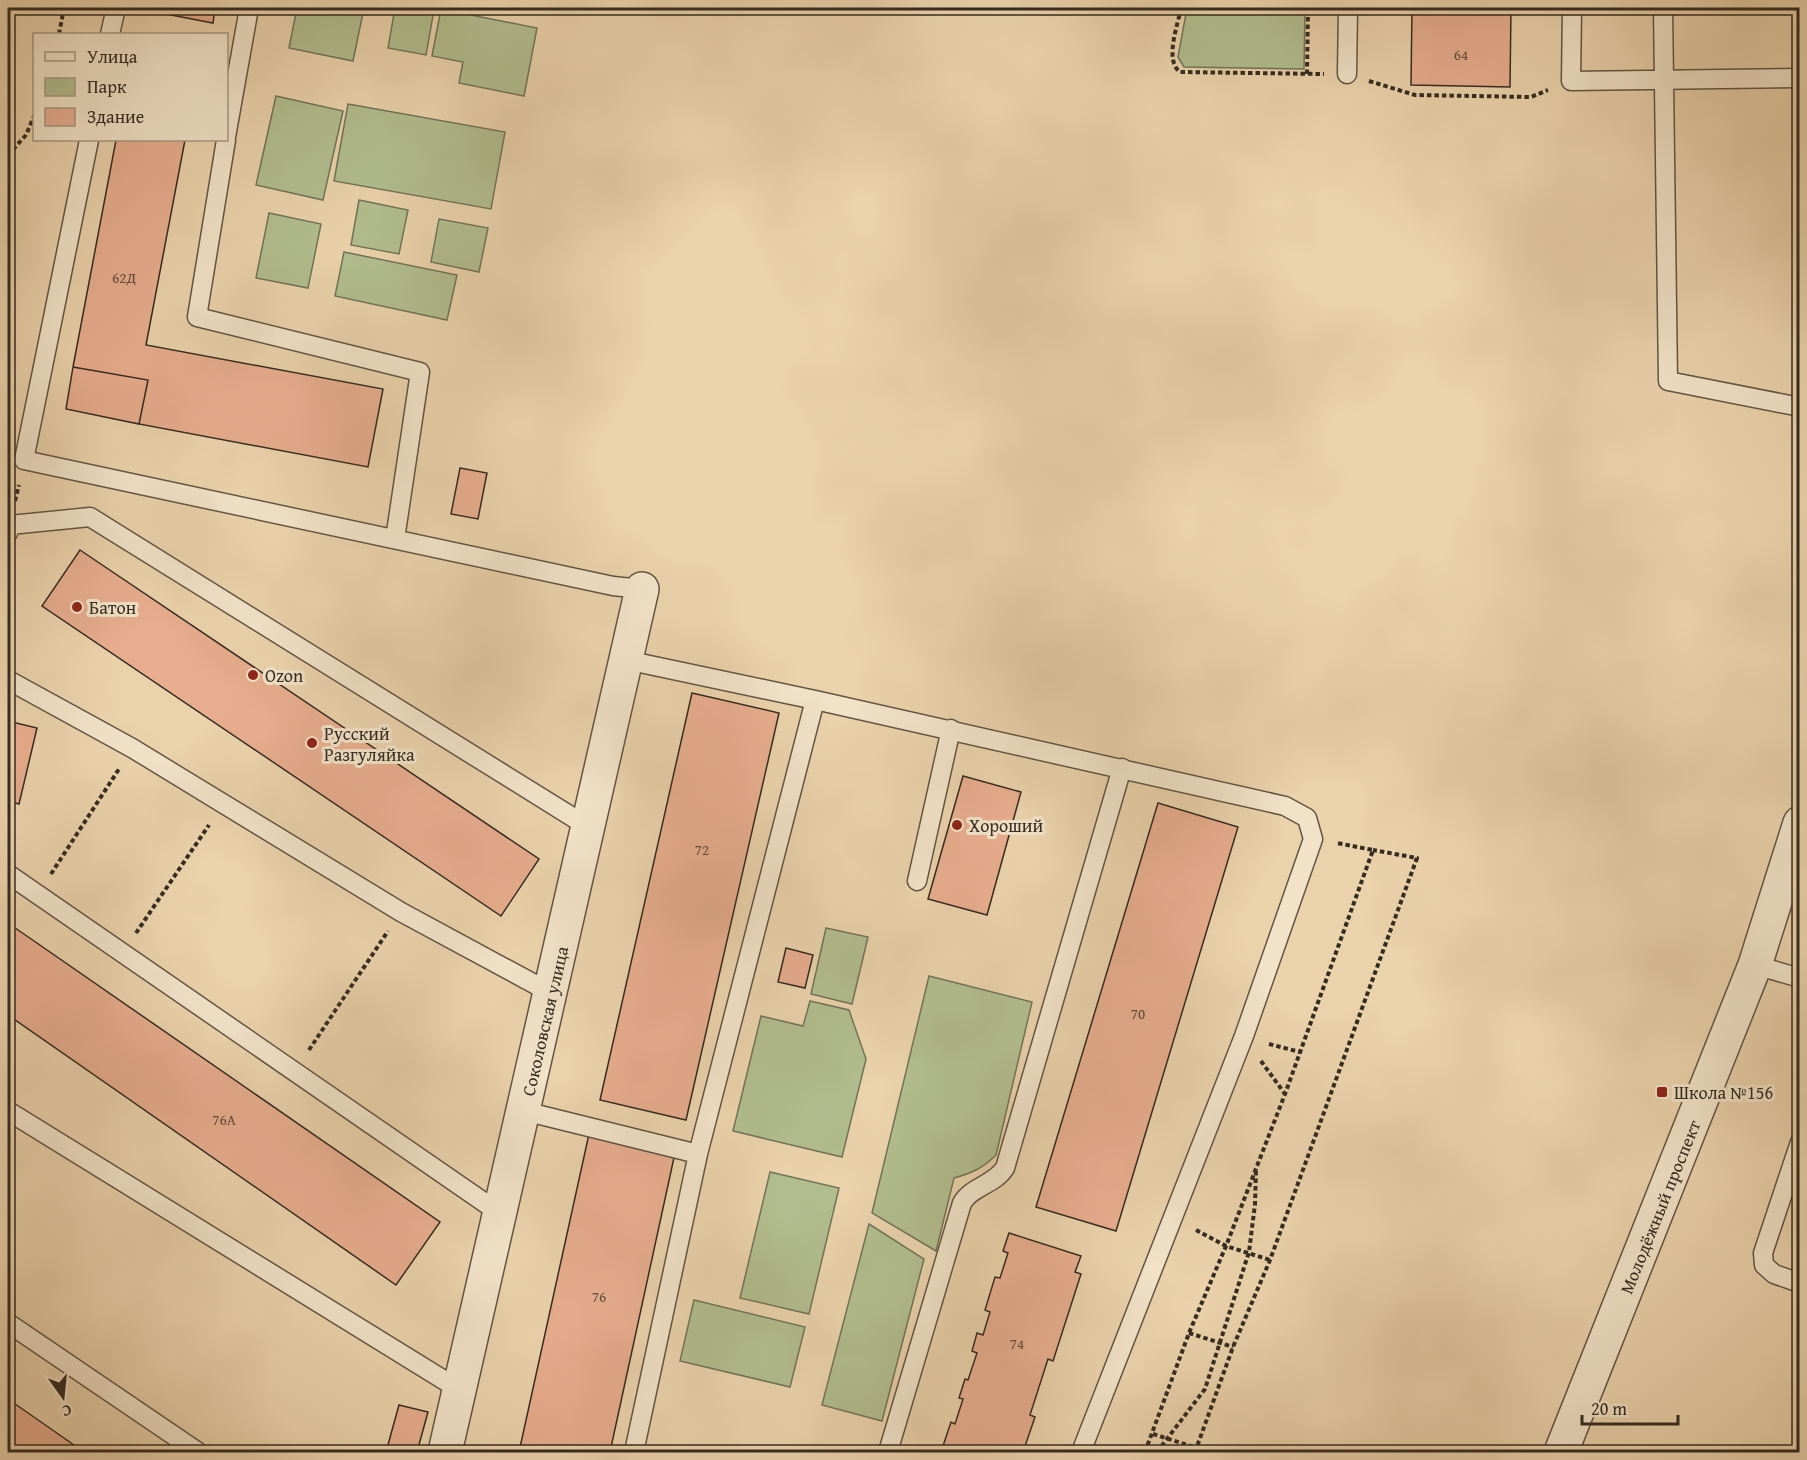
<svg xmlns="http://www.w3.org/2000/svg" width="1807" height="1460" viewBox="0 0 1807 1460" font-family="'Gentium Book Plus',serif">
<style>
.green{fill:#b1bd8e;stroke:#727458;stroke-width:1.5}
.building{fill:#e7ad8e;stroke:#342b21;stroke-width:1.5}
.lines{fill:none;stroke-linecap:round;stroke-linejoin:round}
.service-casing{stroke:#625544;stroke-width:21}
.minor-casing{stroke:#625544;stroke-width:36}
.path{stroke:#342b21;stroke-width:4;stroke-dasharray:4.5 3;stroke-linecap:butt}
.service{stroke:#f1e2c8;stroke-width:18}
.minor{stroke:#f1e2c8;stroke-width:33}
.poi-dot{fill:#8f2418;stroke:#f1e2c8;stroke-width:2}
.labels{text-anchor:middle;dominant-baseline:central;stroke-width:6;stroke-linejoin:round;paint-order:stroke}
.number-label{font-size:15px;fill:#614c3c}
.poi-label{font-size:18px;fill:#342b21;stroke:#f1e2c8;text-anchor:start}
.street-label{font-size:18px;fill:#342b21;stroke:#f1e2c8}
</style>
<rect width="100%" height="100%" fill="#ead2ab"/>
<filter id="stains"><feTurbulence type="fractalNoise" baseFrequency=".00333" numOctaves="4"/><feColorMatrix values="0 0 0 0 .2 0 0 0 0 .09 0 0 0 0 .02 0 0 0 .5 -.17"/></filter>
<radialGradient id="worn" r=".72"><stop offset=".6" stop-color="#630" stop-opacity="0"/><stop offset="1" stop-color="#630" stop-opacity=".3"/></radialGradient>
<path class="green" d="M297,8H364L353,61L289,48Z
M395,8L434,10L426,55L388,48Z
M1187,8H1305L1304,69L1184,67L1178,57Z
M441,9L537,28L524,96L459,83L463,62L432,56Z
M276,96L343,111L323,200L256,185Z
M348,104L505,132L491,209L334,181Z
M359,200L408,210L399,254L351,245Z
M269,213L321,224L308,288L256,278Z
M439,219L488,228L479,272L431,262Z
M344,252L457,275L447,320L335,296Z
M826,928L868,937L852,1004L811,994Z
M929,976L1032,1002L996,1155C983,1168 972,1173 954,1178L936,1251L872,1213Z
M810,1001L849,1010L866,1059L842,1157L733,1131L761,1016L803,1026Z
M770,1172L839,1188L809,1314L740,1298Z
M869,1224L924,1259L882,1421L822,1405Z
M694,1300L805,1327L790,1387L680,1361Z"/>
<path class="building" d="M146,8H215L213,23L145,10Z
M1412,8H1511L1510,87L1411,85Z
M116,140H185L146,345L383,389L368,467L139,424L148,380L73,367Z
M73,367L148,380L139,424L66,409Z
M460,468L487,473L478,519L451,514Z
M80,550L539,859L501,916L42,606Z
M692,693L779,713L686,1120L600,1100Z
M8,721L37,728L19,804L8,801Z
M963,776L1021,792L987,915L928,899Z
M1158,803L1238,827L1116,1231L1036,1207Z
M8,923L440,1222L396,1285L8,1015Z
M786,948L813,955L805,988L778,982Z
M589,1134L675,1153L610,1452H519Z
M1009,1233L1081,1256L1075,1272L1081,1274L1053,1361L1048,1359L1030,1415L1035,1417L1023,1452H941L951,1422L955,1424L963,1399L959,1398L965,1379L968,1380L977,1353L972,1351L977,1333L983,1335L990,1312L985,1310L995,1277L1000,1278L1008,1253L1003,1251Z
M8,1399L84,1452H8Z
M399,1405L428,1412L417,1452H386Z"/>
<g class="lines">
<defs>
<path id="service" d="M1572,8L1571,81L1800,78
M1663,8L1668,381L1800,407
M110,34L116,8
M1347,74L1348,8
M226,137L249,8
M89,140L24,460L613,586L642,589
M226,140L197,317L420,372L395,539
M8,533L10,525L90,517L590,828
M626,660L815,700L698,1154L634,1452
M8,680L132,748L401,912L551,993
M815,700L1285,806L1307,818L1313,839L1244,1036L1081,1452
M8,874L501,1214
M917,881L951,729
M1755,965L1800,978
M8,1111L460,1390
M524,1111L698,1154
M1800,1142L1763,1253L1764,1265L1774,1274L1800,1283
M8,1323L198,1452
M888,1452L962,1203C972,1186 994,1185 1005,1168L1122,768"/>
<path id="minor" d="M445,1452L642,589
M1561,1452L1755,965L1800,823"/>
</defs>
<use href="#service" class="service-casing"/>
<use href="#minor" class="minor-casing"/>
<path class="path" d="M1181,8C1178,25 1164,60 1180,72L1324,74
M59,34L64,8
M1307,74L1308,8
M1369,81L1415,95L1531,97L1548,90
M8,155L26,135L34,116
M15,501L19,485
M51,874L119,769
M136,933L209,825
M1269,1044L1300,1052
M309,1050L388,931
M1261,1061L1285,1094
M1196,1230L1226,1246L1270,1260
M1189,1333L1233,1347
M1153,1434L1197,1448
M1145,1452L1189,1333L1226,1246L1285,1094L1373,850L1337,843
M1157,1452L1205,1389L1249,1252L1255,1204L1256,1170
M1195,1452L1233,1347L1270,1260L1417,858L1373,850"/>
<use href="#service" class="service"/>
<use href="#minor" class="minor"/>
</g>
<g class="poi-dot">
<circle cx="77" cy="607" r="6"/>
<circle cx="253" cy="675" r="6"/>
<circle cx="312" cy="743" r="6"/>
<circle cx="957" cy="825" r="6"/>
<rect x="1656" y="1086" width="12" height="12" rx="3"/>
</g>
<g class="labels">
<g class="number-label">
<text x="1461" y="54">64</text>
<text x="124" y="277">62Д</text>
<text x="702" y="849">72</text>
<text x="1138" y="1013">70</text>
<text x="224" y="1119">76А</text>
<text x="599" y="1296">76</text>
<text x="1017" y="1343">74</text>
</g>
<g class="poi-label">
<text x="89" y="607">Батон</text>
<text x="265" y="675">Ozon</text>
<text x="324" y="733">Русский<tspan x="324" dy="21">Разгуляйка</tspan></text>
<text x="969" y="825">Хороший</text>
<text x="1674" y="1092">Школа №156</text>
</g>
<g class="street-label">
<text transform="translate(545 1021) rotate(-77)">Соколовская улица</text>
<text transform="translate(1660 1207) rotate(-68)">Молодёжный проспект</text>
</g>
</g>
<rect width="1807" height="1460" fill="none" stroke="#ead2ab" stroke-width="30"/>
<rect x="9" y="9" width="1789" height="1442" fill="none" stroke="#342b21" stroke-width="3"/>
<rect x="15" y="15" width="1777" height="1430" fill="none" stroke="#342b21" stroke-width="1.5"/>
<rect x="33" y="33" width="195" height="108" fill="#f1e2c8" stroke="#a59985" stroke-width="1.5"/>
<rect x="45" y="52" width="30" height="9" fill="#f1e2c8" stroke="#a59985" stroke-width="1.5"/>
<text x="87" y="63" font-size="18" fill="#342b21">Улица</text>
<rect x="45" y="78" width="30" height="18" fill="#b1bd8e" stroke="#a59985" stroke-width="1.5"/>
<text x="87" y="93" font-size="18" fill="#342b21">Парк</text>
<rect x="45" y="108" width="30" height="18" fill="#e7ad8e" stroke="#a59985" stroke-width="1.5"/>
<text x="87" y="123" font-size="18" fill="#342b21">Здание</text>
<g transform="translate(63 1397) rotate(165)" stroke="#f1e2c8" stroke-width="4.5" paint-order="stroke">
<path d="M0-4.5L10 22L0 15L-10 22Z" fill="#342b21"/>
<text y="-9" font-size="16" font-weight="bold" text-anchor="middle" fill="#342b21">С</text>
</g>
<path d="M1582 1415v9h96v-9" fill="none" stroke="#342b21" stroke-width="3"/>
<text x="1591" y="1415" font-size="18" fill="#342b21" stroke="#f1e2c8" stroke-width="4.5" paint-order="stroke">20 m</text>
<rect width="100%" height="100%" filter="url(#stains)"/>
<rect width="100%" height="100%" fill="url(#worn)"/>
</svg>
